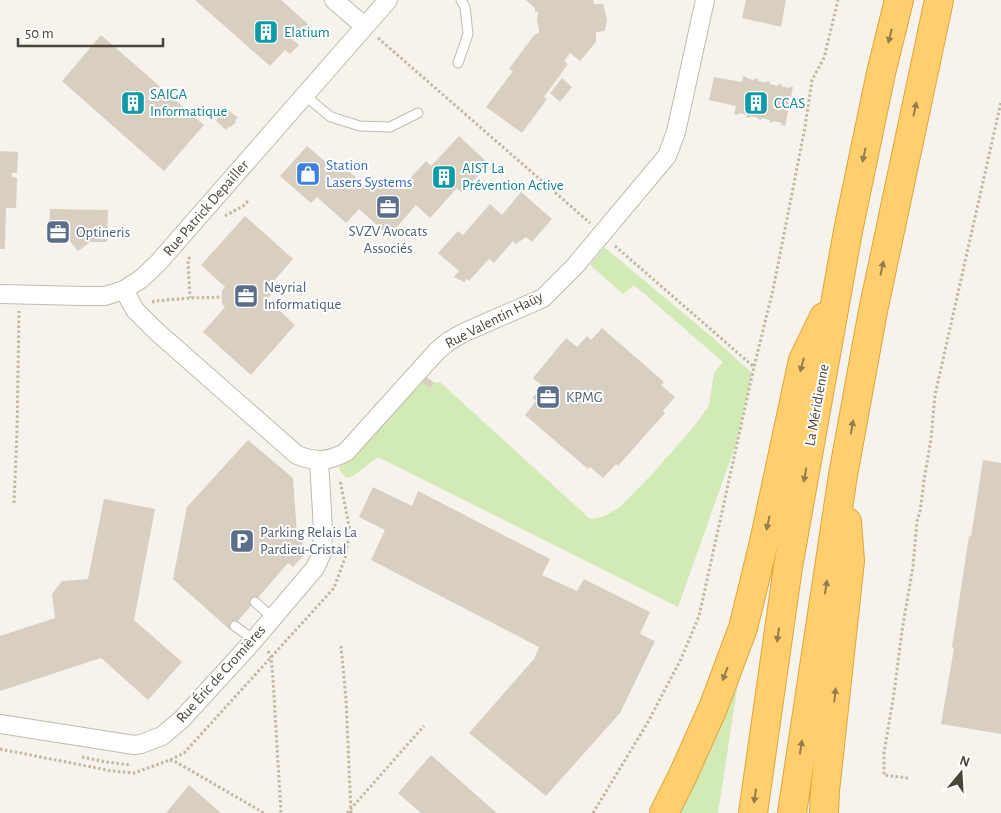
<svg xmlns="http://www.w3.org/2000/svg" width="1001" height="813" viewBox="0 0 1001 813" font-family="'Alegreya Sans',sans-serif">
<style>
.green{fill:#d2eab5}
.building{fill:#d8cfc1}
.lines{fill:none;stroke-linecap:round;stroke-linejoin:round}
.lane-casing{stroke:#c2bbae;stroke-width:11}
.street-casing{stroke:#c2bbae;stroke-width:20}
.highway-casing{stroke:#e0a43c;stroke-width:30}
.path{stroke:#c4b79f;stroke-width:3;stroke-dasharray:2.5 2.5;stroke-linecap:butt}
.lane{stroke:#fff;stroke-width:9}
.street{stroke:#fff;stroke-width:18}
.highway{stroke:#ffcf6e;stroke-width:28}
.oneway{fill:#937c4e}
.labels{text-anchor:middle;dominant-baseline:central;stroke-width:4;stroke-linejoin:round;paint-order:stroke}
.culture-label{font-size:15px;fill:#0d838f;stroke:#fff;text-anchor:start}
.shop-label{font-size:15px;fill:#366cbe;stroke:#fff;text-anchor:start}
.street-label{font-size:15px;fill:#4b4439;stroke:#fff}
.service-label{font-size:15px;fill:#4e5e75;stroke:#fff;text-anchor:start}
</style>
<rect width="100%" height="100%" fill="#f6f3ec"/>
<path class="green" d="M604,247L712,337L752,373L736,444L678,607L378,457L353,476L346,478L338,468L353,458L425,376L434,383L440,382L590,519L602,517L619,508L653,473L691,430L709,406L714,373L723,362L634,285L623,294L590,265Z
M740,670L718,813H676Z"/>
<path class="building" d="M195,0H281L308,24L293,40L299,45L290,54L285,50L270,66Z
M526,0H593L594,4H603L607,19L605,31L596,32V42L580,61L570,53L564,61L568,64L544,97L547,99L522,133L486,107L513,71L509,69L534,35L539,33V30L537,21L538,13L537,11L535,12V8Z
M746,0H786L781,27L742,18Z
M101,35L204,125L164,171L62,81Z
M743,76L747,77L746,78L754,80L755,78L758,79V81H759L766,83V81L770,82V84L778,86L779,84H782L781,86L790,88V86L793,87L785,126L781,125L782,123L773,121V123L769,122L770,120L762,118L761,120L758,119V118L751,116L750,118L746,117L747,115L739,113L738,115L734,114L736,106L709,100L714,77L742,82Z
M562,78L572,87L560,102L550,93Z
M226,108L238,118L235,120L236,122L231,127L230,126L226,130L216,121Z
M459,136L489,164L462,193L457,188L430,218L416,205L389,236L359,209L346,223L317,197L311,203L280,176L307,146L336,171L342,165L372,192L385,178L399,190L426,161L431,166Z
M0,151L18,152L17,173H12V177L17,178L16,208H6L5,249H0Z
M521,192L552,219L532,242L526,237L516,244L513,241L494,263L489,259L469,281L467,279L464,282L454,277L459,271L438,253L458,231L463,235L490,204L502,215Z
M50,209L108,210L107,242H90L78,251L70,241L49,240Z
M245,216L293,259L266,290L271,295L267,299L295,325L251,375L203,332L225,307L222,304V291L225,287L201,265Z
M602,328L664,382L661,385L675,397L663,411L665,413L618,466L616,464L603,478L590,467L588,469L525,415L536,401L532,398L543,386L533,378L566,338L577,347L587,336L591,340Z
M425,376L434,383L430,388L421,380Z
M248,440L293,478L297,534L302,533L303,556L293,567L288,563L230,630L173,579L187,507Z
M983,460L1001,463V734L941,724L954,648L952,647L969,536L971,537Z
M373,487L412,506L418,491L550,559L542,575L577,591L584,579L650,612L640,634L655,641L620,713L546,796L469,733L534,659L539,647L371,560L385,530L359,517Z
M104,499L155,509L134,620L182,662L148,700L101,658L0,691V636L55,618L52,594L62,581L88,579Z
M431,755L483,801L497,813H421L398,793Z
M189,785L221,813H166Z"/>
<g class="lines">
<defs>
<path id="lane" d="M458,63L468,34L465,7L461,0
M304,95L331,117L360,126L390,127L418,113
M255,602L273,618
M235,626L254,640"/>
<path id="street" d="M334,0L364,26
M124,290L135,310L156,331L297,455C315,462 328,462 346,452L437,351L449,341L463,333L543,298L575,266L667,156L676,132L705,0
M0,294L82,296H105L124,290L141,279L158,263L388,0
M0,724L134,745L141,744L162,736L182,719L254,640L315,568L322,553L323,529L319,460"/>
<path id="highway" d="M664,813L683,775L713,708L743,628L764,542L803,360L824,317
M753,813L788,567L848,231L881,73L899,0
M792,813L843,475L873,311L939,0
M824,813L825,791L850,561L847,522"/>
</defs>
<use href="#lane" class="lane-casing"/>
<use href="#street" class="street-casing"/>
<use href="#highway" class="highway-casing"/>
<path class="path" d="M378,38L590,223
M225,216L243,206L249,200
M615,246L754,367
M190,257L188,260L190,298
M152,302L155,301L190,298L222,297
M14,503L17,432L19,311
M341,646L346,699L351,813
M268,651L271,657L273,679L281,813
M0,749L112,771L134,773L170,760L184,753L334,588L345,558L350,531L340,480
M82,757L107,762L130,765
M170,760L176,762L264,813
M908,778L884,775V753L894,693L902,631L913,566L917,521L920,512L924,480L931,439L935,395L1001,102
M347,813L424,726
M593,813L648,722L681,659L699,616L754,367L773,290L805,127L812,80L824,58L838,0"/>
<use href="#lane" class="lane"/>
<use href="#street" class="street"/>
<use href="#highway" class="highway"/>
</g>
<defs><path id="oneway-solid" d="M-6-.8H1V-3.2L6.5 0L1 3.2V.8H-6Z" transform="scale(1.25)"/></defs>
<g class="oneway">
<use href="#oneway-solid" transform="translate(890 36) rotate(104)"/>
<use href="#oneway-solid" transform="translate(915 109) rotate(-78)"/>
<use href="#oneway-solid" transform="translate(864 155) rotate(102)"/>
<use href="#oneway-solid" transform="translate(882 268) rotate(-78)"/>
<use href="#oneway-solid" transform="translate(802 365) rotate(105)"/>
<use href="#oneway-solid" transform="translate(852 427) rotate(-80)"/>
<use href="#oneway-solid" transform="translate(805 475) rotate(100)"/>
<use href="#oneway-solid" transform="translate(768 523) rotate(102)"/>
<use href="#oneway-solid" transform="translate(826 587) rotate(-81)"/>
<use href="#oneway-solid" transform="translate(778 635) rotate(98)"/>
<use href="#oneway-solid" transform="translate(725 674) rotate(111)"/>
<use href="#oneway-solid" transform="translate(835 695) rotate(-84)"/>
<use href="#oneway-solid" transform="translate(801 747) rotate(-81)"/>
<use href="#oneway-solid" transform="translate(755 796) rotate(98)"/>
</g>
<defs>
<symbol id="building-square" viewBox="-11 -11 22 22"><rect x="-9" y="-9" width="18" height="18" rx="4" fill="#0f9aa8" stroke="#fff"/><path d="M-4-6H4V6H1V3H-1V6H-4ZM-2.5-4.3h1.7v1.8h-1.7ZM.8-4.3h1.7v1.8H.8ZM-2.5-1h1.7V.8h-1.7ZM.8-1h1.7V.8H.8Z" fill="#fff"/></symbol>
<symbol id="shop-square" viewBox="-11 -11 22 22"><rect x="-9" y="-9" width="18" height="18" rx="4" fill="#3f7fe0" stroke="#fff"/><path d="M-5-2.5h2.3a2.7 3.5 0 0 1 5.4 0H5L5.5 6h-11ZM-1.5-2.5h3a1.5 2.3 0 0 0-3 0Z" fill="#fff"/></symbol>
<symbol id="office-square" viewBox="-11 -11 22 22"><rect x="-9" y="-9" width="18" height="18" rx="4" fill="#5c6f8a" stroke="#fff"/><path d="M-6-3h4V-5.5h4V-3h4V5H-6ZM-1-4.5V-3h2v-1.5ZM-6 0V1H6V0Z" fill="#fff"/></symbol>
<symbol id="parking-square" viewBox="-11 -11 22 22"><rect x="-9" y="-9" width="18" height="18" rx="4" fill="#5c6f8a" stroke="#fff"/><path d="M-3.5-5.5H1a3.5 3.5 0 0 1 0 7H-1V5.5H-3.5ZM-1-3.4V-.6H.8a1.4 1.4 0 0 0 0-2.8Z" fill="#fff"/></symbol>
</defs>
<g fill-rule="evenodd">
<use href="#building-square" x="252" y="18" width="28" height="28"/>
<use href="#building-square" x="119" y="89" width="28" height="28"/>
<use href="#building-square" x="742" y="89" width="28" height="28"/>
<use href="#shop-square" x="294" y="160" width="28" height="28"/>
<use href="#building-square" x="430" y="163" width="28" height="28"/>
<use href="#office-square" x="374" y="193" width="28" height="28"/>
<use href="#office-square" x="44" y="218" width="28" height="28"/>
<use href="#office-square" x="232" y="282" width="28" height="28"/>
<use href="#office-square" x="534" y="383" width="28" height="28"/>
<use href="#parking-square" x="228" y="527" width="28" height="28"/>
</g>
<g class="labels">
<g class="culture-label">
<text x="284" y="32">Elatium</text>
<text x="150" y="94">SAIGA<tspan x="150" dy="17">Informatique</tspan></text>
<text x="774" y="103">CCAS</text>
<text x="462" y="168">AIST La<tspan x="462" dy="17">Prévention Active</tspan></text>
</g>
<g class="shop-label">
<text x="326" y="165">Station<tspan x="326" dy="17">Lasers Systems</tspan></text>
</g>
<g class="street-label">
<text transform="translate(206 208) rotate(-49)">Rue Patrick Depailler</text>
<text transform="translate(494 320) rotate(-27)">Rue Valentin Haüy</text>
<text transform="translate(817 405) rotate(-80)">La Méridienne</text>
<text transform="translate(221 674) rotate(-48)">Rue Éric de Cromières</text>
</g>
<g class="service-label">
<text x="388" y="231" text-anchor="middle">SVZV Avocats<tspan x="388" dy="17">Associés</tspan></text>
<text x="76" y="232">Optineris</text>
<text x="264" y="287">Neyrial<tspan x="264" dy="17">Informatique</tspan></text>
<text x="566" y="397">KPMG</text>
<text x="260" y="532">Parking Relais La<tspan x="260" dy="17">Pardieu-Cristal</tspan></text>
</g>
</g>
<g transform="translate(961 773) rotate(18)" stroke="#ffffff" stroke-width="4" paint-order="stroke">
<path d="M0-4L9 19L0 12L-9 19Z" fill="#4b4439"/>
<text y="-8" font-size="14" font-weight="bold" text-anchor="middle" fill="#4b4439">N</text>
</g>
<path d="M18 38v8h145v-8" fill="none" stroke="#4b4439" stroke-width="2.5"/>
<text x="25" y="38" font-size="15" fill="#4b4439" stroke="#ffffff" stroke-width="4" paint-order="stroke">50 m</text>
</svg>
